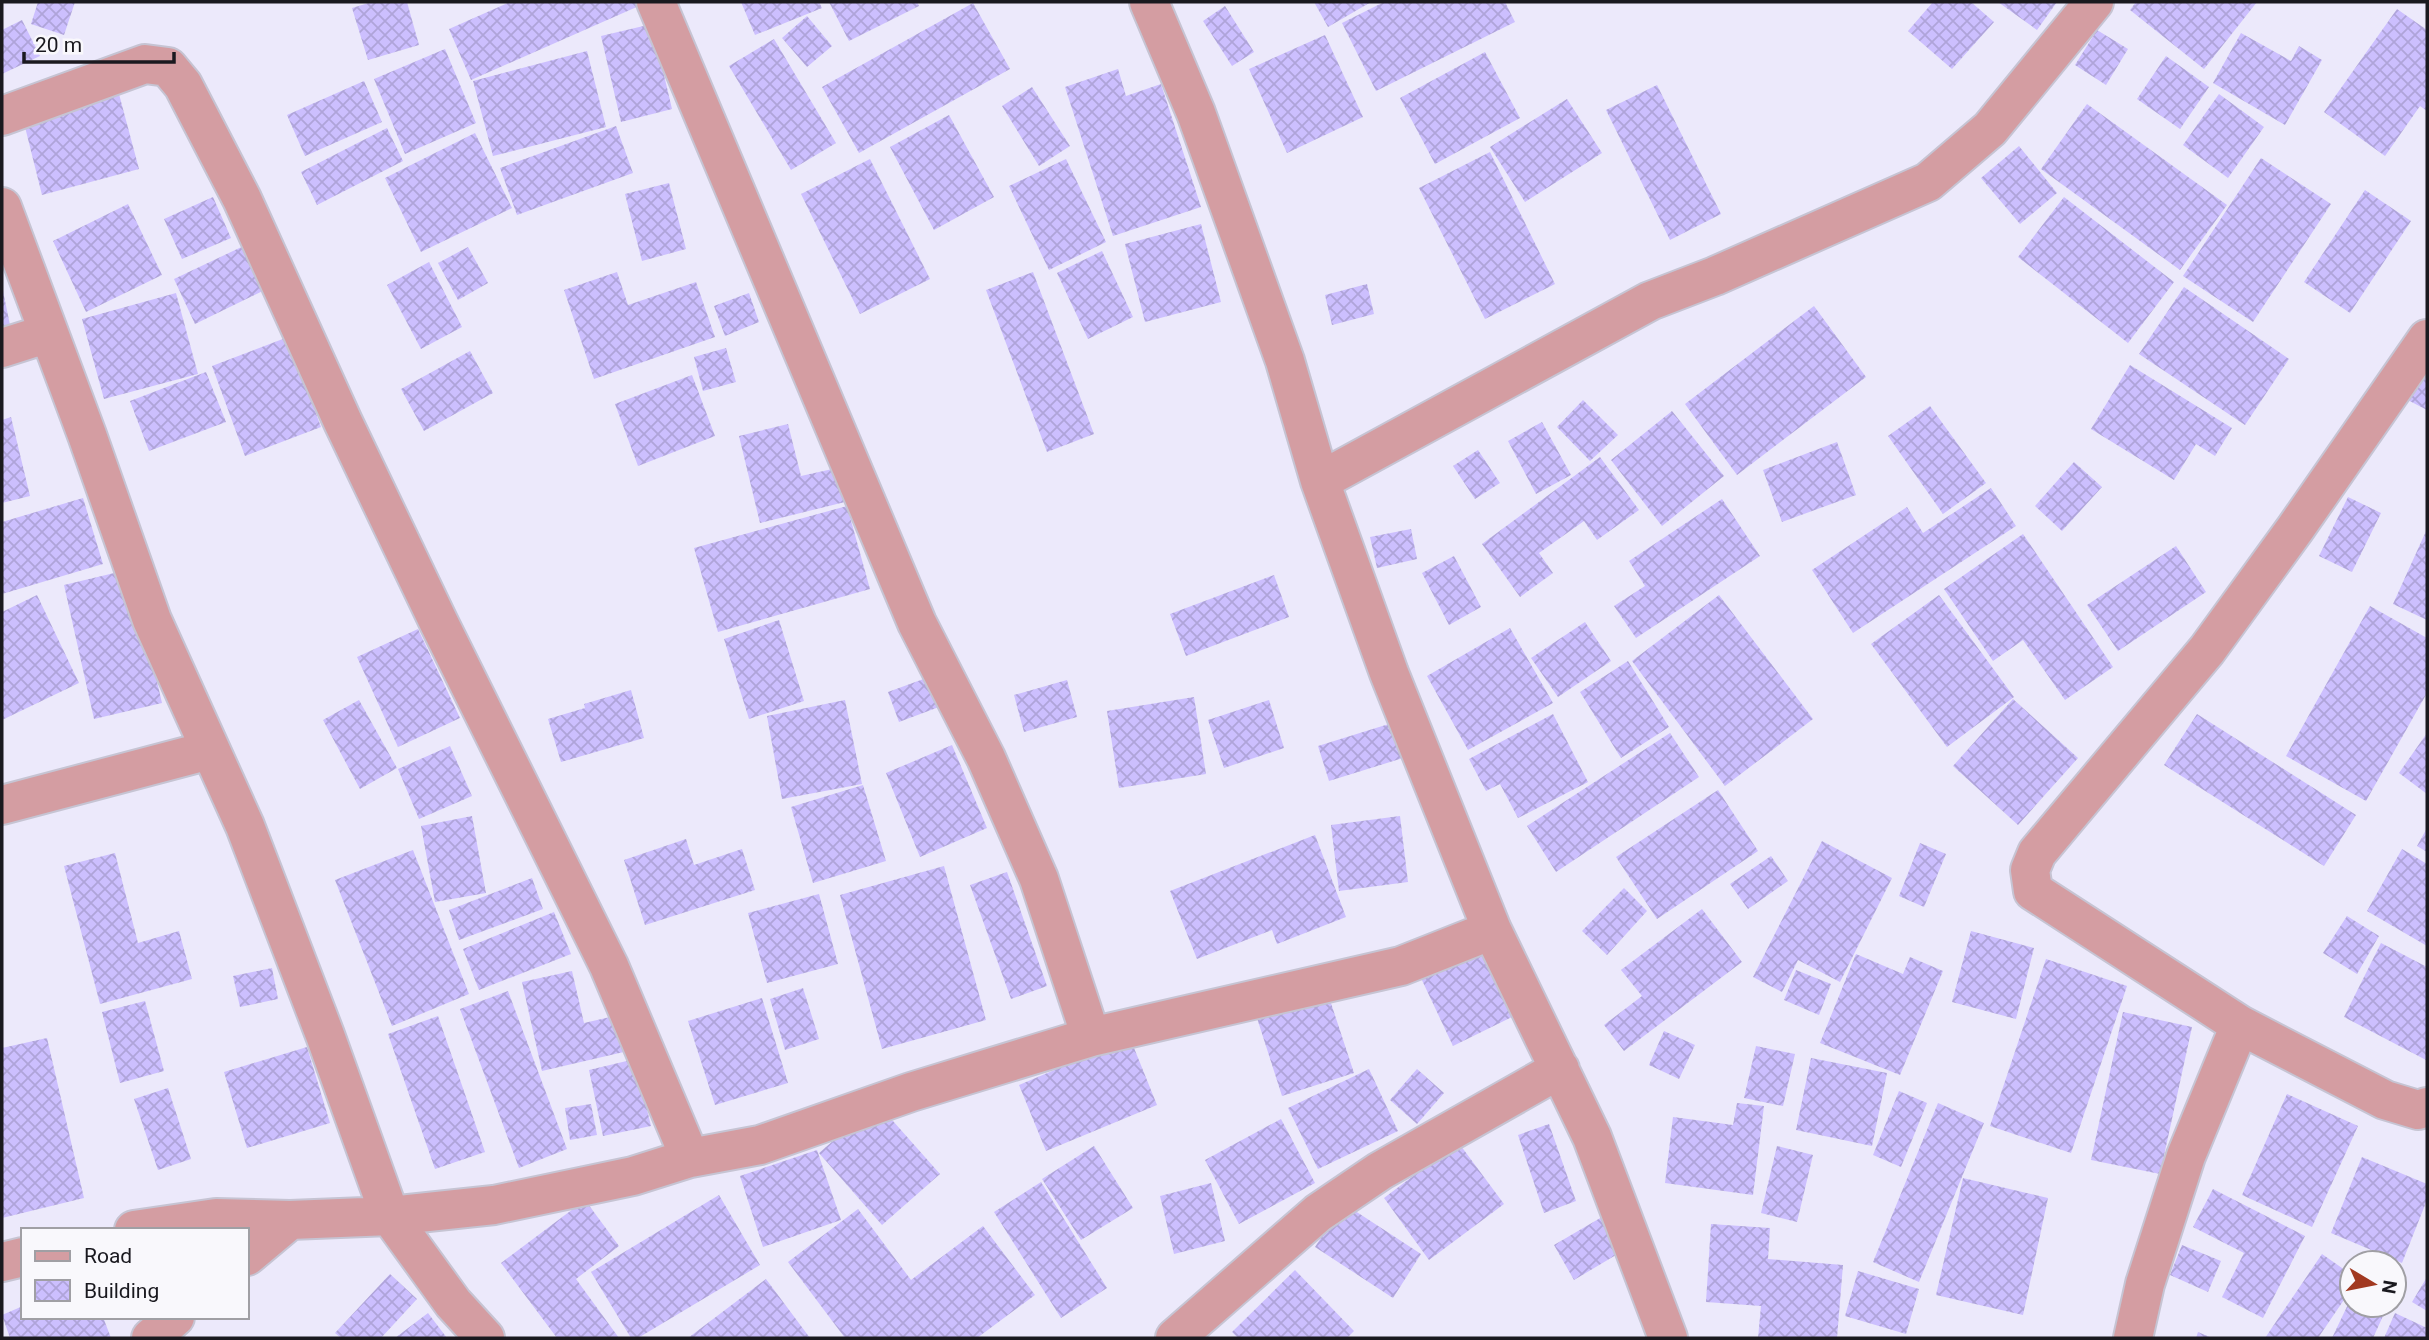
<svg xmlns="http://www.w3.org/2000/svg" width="2429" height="1340" viewBox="0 0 2429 1340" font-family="Roboto,sans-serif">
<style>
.building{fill:url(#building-cross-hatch)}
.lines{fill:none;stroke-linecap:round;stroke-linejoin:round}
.minor-casing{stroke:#c6c4d3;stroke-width:42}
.minor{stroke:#d49da2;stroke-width:38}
</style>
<defs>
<pattern id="building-cross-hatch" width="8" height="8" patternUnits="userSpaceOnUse" patternTransform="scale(1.75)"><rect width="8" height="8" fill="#ccbffe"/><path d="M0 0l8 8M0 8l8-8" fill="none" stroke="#afa4d9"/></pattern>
</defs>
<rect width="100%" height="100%" fill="#ece9fb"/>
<path class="building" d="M38,2H75L64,35L31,24Z
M372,2H407L419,45L368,60L352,8Z
M510,2H648L471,80L449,29Z
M741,2H819L822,8L755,35Z
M829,2H917L919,6L849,41Z
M1314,2H1371L1328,27Z
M1384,2H1505L1515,22L1376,91L1342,23Z
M1933,2H1971L1994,22L1952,69L1908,31Z
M1998,2H2057L2037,30Z
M2136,2H2257L2204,69L2130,10Z
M973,3L1010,69L859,153L822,87Z
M1225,6L1254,52L1232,66L1203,21Z
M2397,9L2427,30V111L2420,106L2385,156L2324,112Z
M807,16L832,46L807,67L782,38Z
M22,20L40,56L2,74V30Z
M652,24L672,109L621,122L601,36Z
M2097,30L2128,49L2106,85L2075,65Z
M2241,33L2291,61L2299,46L2322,60L2285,125L2213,83Z
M1325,35L1363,117L1287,153L1249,69Z
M774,39L836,143L791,170L729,66Z
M445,49L476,123L405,154L374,79Z
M587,51L606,127L493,156L473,81Z
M1485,52L1520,118L1435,164L1400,98Z
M2166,56L2209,87L2180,129L2137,99Z
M1118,69L1126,96L1161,84L1201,207L1113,236L1065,87Z
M364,81L382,122L305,156L287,115Z
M1657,85L1721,214L1670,240L1606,110Z
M1032,87L1070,146L1039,166L1002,106Z
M119,94L139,169L42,195L23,119Z
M2219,94L2264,127L2228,178L2183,145Z
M1567,99L1602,153L1525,202L1490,147Z
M2087,104L2227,205L2180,270L2041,169Z
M949,115L994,197L934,230L890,147Z
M616,126L633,173L517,215L500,168Z
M387,128L403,161L317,205L301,172Z
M475,133L512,208L421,252L385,178Z
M2019,146L2057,193L2020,224L1981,178Z
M1490,152L1555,284L1485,319L1419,188Z
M2261,158L2331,204L2253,322L2183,276Z
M870,159L930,279L860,314L801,194Z
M1066,159L1106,242L1049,270L1009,186Z
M669,183L686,249L642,261L625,194Z
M2365,190L2411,221L2350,313L2304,282Z
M213,197L231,238L182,259L164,219Z
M2064,197L2174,282L2128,343L2018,257Z
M128,204L162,275L86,312L53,241Z
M1201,224L1221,302L1145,322L1125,244Z
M252,242L273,286L195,324L174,279Z
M468,247L488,283L458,300L438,263Z
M1102,251L1133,317L1088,339L1057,273Z
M429,262L462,327L421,349L387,285Z
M617,272L628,305L696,282L715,337L594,379L564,290Z
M1033,272L1094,434L1047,452L986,290Z
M1367,284L1374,314L1332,325L1325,295Z
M2,286L10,325L2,327Z
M2184,287L2289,359L2245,425L2139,354Z
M176,293L198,374L104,399L82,319Z
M749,293L759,322L725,336L714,306Z
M1814,306L1866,377L1737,475L1685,404Z
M288,337L321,427L245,456L212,366Z
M726,348L736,382L703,391L694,357Z
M470,351L493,393L424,431L401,389Z
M2130,365L2232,428L2215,456L2196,444L2174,480L2091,429Z
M206,372L226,422L149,451L130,401Z
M2427,372V410L2398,395Z
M692,375L715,436L638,466L615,404Z
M1583,400L1618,435L1590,461L1557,427Z
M1930,406L1986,483L1943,514L1888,436Z
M1672,411L1724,476L1662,526L1611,460Z
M11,417L30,496L2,503V420Z
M1542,422L1571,475L1536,494L1508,441Z
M788,424L801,476L837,468L845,502L760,523L739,436Z
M1837,442L1856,495L1782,522L1763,470Z
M1478,450L1500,483L1475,499L1453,466Z
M1600,457L1639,510L1597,540L1584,521L1539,553L1553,573L1520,597L1482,544Z
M2074,462L2102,487L2062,531L2035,506Z
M1991,488L2016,526L1853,633L1812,570L1907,507L1923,533Z
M2348,497L2381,513L2352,572L2319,556Z
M83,498L103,564L2,594V522Z
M1722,499L1760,556L1636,638L1614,606L1645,586L1629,561Z
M847,506L870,589L718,632L694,548Z
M1411,529L1417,559L1377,568L1370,537Z
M2427,529V620L2393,604Z
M2023,534L2113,667L2065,700L2023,640L1993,661L1944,589Z
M2176,546L2206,592L2118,651L2087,605Z
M1454,556L1481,607L1449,625L1422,573Z
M131,569L162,703L94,719L64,585Z
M1274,575L1289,617L1186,656L1170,614Z
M37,595L79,683L2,720V612Z
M1719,595L1813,719L1725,786L1632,661Z
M1939,595L2014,697L1947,747L1871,644Z
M2370,606L2427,638V693L2366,801L2286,756Z
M779,620L804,701L749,719L724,639Z
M1585,622L1611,661L1558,697L1531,658Z
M1510,628L1553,703L1468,750L1427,676Z
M418,629L460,718L398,747L357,657Z
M1628,661L1669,727L1621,758L1580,692Z
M929,677L939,707L899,722L888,692Z
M1067,680L1077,717L1024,732L1014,695Z
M631,690L644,738L561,762L548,719L585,708L584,704Z
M1194,697L1206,774L1119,788L1107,711Z
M2013,699L2078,758L2018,825L1953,766Z
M359,700L397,768L360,789L323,720Z
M845,700L862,784L782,799L767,716Z
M1269,700L1284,748L1224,768L1208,720Z
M1553,714L1588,782L1518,818L1500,784L1486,791L1469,759Z
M2197,714L2356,815L2324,866L2164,765Z
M1392,723L1403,758L1329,781L1318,746Z
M1670,733L1699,777L1556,872L1527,826Z
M2427,733V794L2399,773Z
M952,745L987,828L920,857L886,773Z
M450,746L472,796L419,819L398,769Z
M863,785L886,861L813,883L791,807Z
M1718,790L1758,851L1657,919L1616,857Z
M472,816L486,893L435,902L421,826Z
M1400,816L1408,882L1339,891L1331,825Z
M2427,828V852L2417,846Z
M1315,835L1346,917L1277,944L1272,930L1197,959L1170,891Z
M686,839L694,865L742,849L755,890L645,925L624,860Z
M1822,841L1892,878L1840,982L1798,960L1782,992L1753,977Z
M1920,843L1946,854L1924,907L1899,896Z
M2402,849L2427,864V946L2367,911Z
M413,850L469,994L392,1026L335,880Z
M115,853L138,943L179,931L192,979L100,1004L64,866Z
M1771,856L1788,881L1748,909L1730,884Z
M944,866L986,1020L882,1049L840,895Z
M1007,872L1047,986L1011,999L970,885Z
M532,878L543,909L459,940L449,910Z
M1624,888L1647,911L1607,955L1582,931Z
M819,894L838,964L767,983L748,913Z
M1702,909L1742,962L1624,1051L1604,1025L1642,996L1621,970Z
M554,912L571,954L479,990L463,949Z
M2347,916L2379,936L2357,974L2323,953Z
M1971,931L2034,948L2016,1019L1952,1002Z
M2381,943L2427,967L2426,1060L2344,1017Z
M1484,946L1516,1015L1453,1046L1420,976Z
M1856,954L1903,974L1910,957L1943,971L1900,1075L1820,1043Z
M2046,959L2127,986L2071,1153L1990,1126Z
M272,968L278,999L240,1007L233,976Z
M1796,970L1831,984L1819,1015L1784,1000Z
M572,971L584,1023L619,1015L628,1051L542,1071L522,982Z
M803,988L819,1039L785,1050L770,999Z
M508,991L567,1149L519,1168L460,1009Z
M1327,991L1354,1073L1282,1096L1256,1015Z
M762,998L788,1083L715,1105L688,1021Z
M145,1001L164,1071L120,1083L102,1012Z
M2123,1012L2192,1027L2160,1174L2091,1160Z
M438,1016L485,1152L435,1169L388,1034Z
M1664,1031L1695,1045L1679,1079L1649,1065Z
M47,1038L84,1198L2,1218V1048Z
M1130,1038L1157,1105L1046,1151L1019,1085Z
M1756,1046L1795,1054L1783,1106L1744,1098Z
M307,1047L330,1123L247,1148L224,1072Z
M1811,1058L1887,1073L1872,1146L1796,1130Z
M635,1059L651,1126L603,1136L589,1070Z
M1369,1069L1398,1131L1318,1169L1288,1108Z
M1417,1069L1444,1093L1417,1124L1390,1100Z
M168,1088L191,1159L158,1170L134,1099Z
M1899,1091L1927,1103L1901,1167L1873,1155Z
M2287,1094L2358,1126L2312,1227L2242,1195Z
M877,1103L940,1174L882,1225L819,1153Z
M1737,1103L1764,1106L1753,1195L1665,1183L1673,1117L1733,1125Z
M1938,1103L1984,1123L1919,1282L1873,1262Z
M591,1104L597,1135L570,1140L565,1108Z
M1281,1119L1315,1183L1239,1224L1205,1160Z
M1549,1124L1576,1201L1544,1213L1518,1135Z
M1458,1142L1504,1204L1429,1260L1384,1198Z
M1094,1146L1133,1208L1081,1240L1042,1179Z
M1777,1146L1813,1155L1797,1222L1761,1213Z
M817,1150L841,1220L763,1247L740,1176Z
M2362,1157L2427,1184V1200L2402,1263L2331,1233Z
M1963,1178L2048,1198L2023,1315L1936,1295Z
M1041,1182L1107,1288L1061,1318L994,1212Z
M1211,1183L1225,1241L1174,1254L1160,1196Z
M2213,1189L2305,1236L2263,1318L2222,1297L2244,1253L2193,1227Z
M719,1195L760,1265L638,1338H631L591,1272Z
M585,1200L619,1246L576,1279L619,1338H557L501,1263Z
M1343,1203L1421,1254L1393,1298L1315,1247Z
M858,1209L911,1280L983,1226L1035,1295L977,1338H845L788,1262Z
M1602,1217L1621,1252L1574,1280L1554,1245Z
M1711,1224L1770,1228L1768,1259L1843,1265L1837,1338H1758L1761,1306L1706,1302Z
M2182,1245L2221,1261L2208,1292L2170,1275Z
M2322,1254L2352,1275V1288L2318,1338H2265Z
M1295,1270L1354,1331L1347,1338H1238L1232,1332Z
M1858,1271L1919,1289L1906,1334L1845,1316Z
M390,1274L417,1299L381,1338H341L335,1333Z
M2427,1277V1311L2412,1302Z
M766,1279L810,1338H688Z
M2352,1296V1305H2388L2373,1338H2332Z
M23,1306V1317H103L111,1338H10L2,1315Z
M428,1313L447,1338H395Z
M2395,1313L2427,1328V1338H2384Z
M2198,1332L2212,1338H2196Z"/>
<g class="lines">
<defs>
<path id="minor" d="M656,2L917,623L986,758L1039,879L1091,1037
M1149,2L1196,113L1285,361L1320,481L1389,673L1492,930L1592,1137L1668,1338
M2,116L145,64L168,67L183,85L242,199L343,422L439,623L609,966L690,1158
M2,207L87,435L152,620L245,826L325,1035L390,1216L453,1303L485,1338
M2427,339L2295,529L2207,650L2037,853L2030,870L2033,891L2240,1025L2385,1100L2418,1110L2427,1107
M2,348L49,333
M1320,481L1650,301L1715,276L1928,182L1990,129L2094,2
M2,805L210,750
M134,1230L216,1218L290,1220L390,1216L494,1205L633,1176L690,1158L760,1145L911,1092L1091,1037L1401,966L1492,930
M247,1256L290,1220
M2,1262L23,1257
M151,1338L175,1317
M1175,1338L1318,1213L1380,1171L1560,1069
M2133,1338L2145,1284L2186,1156L2240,1025"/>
</defs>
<use href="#minor" class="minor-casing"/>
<use href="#minor" class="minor"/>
</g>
<rect width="2429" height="1340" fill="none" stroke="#1a191f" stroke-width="7"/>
<rect x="21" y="1228" width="228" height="91" fill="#f9f8fc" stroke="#a09fa4" stroke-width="2"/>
<rect x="35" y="1251" width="35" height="10" fill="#d49da2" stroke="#a09fa4" stroke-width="2"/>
<text x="84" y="1263" font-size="21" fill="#1a191f">Road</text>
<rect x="35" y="1280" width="35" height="21" fill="url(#building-cross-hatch)" stroke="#a09fa4" stroke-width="2"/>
<text x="84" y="1298" font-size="21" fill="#1a191f">Building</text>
<g transform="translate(2373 1284) rotate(100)"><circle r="33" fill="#f9f8fc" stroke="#a09fa4" stroke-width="2"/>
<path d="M0-5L12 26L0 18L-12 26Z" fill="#a23921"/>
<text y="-10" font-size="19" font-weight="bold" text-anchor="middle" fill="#1a191f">N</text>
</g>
<path d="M24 52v10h150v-10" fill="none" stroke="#1a191f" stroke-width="3.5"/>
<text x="35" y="52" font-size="21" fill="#1a191f" stroke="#f9f8fc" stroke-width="5" paint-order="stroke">20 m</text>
</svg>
